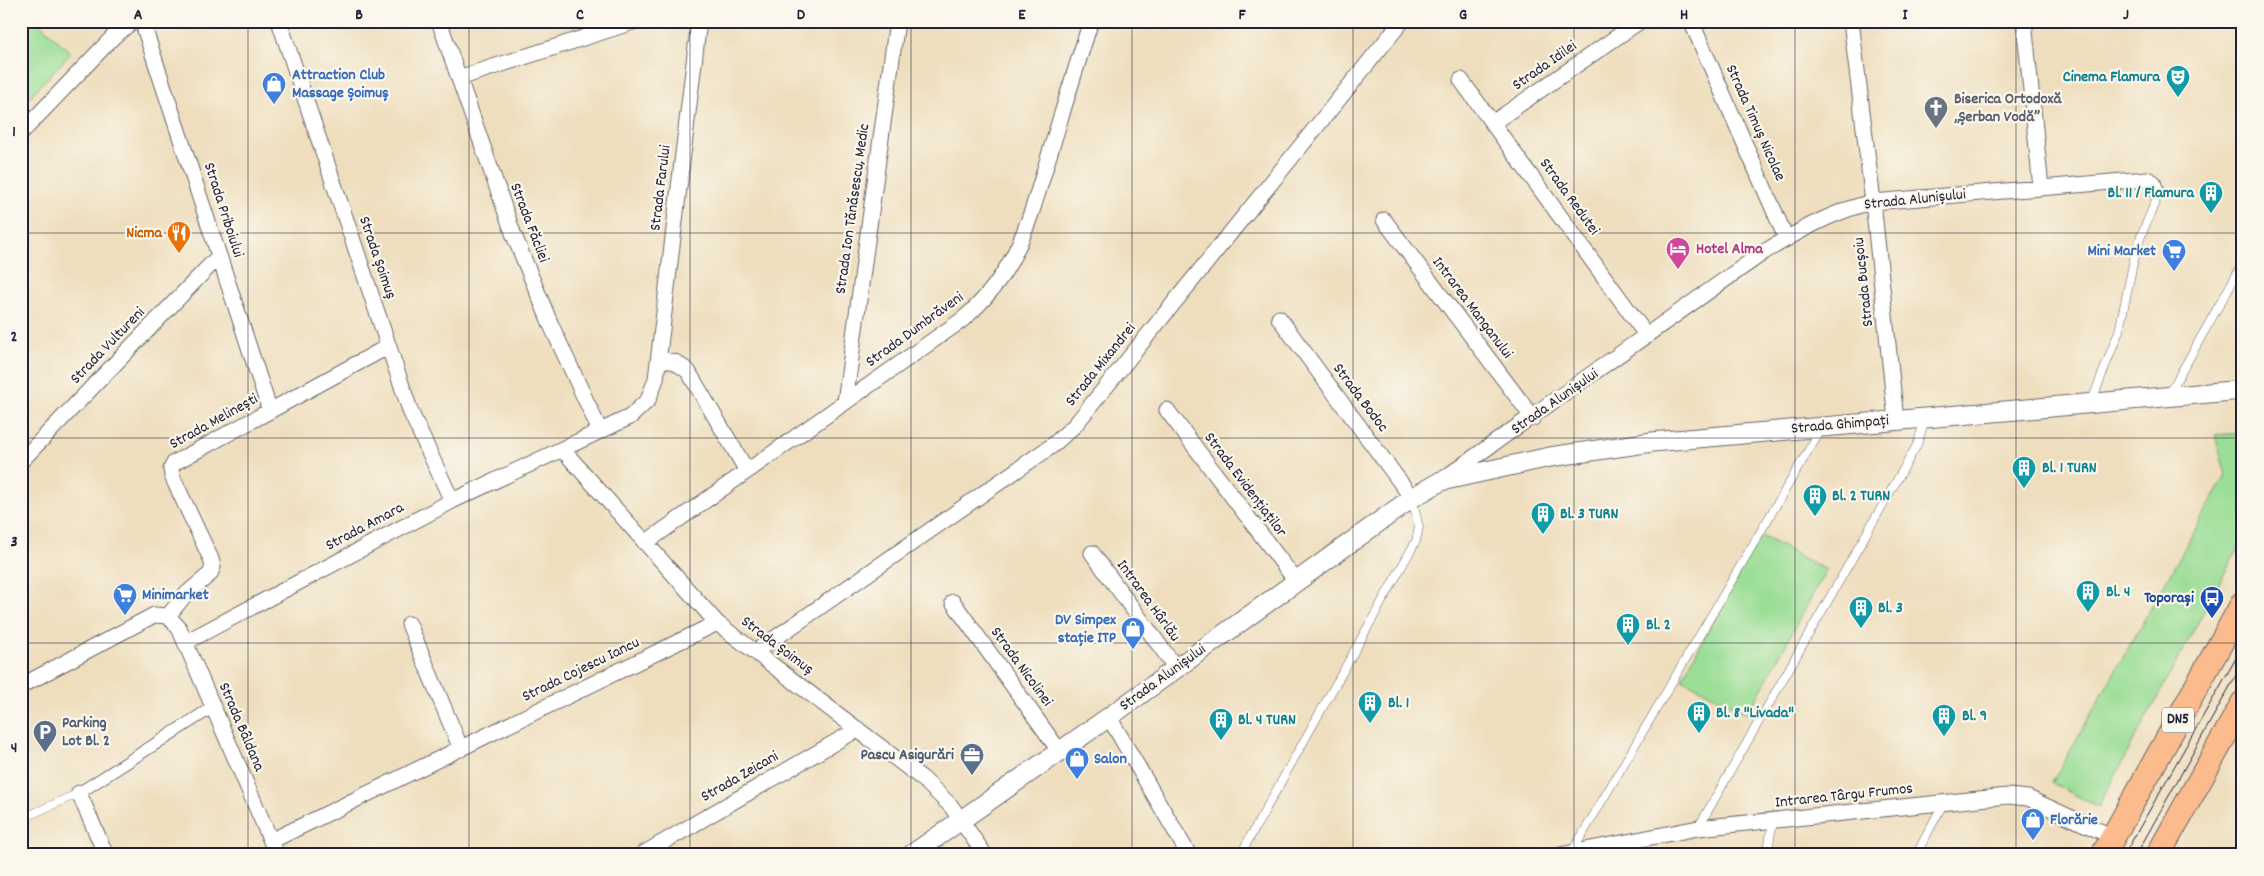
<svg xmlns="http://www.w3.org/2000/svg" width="2264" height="876" viewBox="0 0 2264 876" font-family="Dekko,sans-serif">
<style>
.built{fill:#f4d3c0}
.green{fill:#9bde96;stroke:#5e8068}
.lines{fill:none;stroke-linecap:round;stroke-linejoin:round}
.service-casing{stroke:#696469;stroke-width:9}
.pedestrian-casing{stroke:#696469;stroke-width:13}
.minor-casing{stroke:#696469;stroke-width:17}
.tertiary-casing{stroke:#696469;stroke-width:21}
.primary-casing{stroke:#696469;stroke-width:26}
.service{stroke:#fff;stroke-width:8}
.pedestrian{stroke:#fff;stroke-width:11}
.minor{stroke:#fff;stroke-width:15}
.tertiary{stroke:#fff;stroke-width:19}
.primary{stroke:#fbbb8c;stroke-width:24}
.tram{stroke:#22223b;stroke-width:1}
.grid{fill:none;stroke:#22223b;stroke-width:1;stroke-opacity:0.55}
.labels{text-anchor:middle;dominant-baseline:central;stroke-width:4.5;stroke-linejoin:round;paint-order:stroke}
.shield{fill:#fbf7ec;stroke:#636270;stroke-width:1}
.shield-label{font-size:15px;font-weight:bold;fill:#22223b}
.street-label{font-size:16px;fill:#22223b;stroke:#fbf7ec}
.shop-label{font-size:16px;font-weight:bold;fill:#366cbe;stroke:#fbf7ec;text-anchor:start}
.culture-label{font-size:16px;font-weight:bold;fill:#0d838f;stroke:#fbf7ec;text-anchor:start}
.worship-label{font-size:16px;font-weight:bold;fill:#5b616d;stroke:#fbf7ec;text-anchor:start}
.food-label{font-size:16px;font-weight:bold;fill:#c56008;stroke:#fbf7ec;text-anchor:end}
.hotel-label{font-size:16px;font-weight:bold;fill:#b23c85;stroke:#fbf7ec;text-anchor:start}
.transit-label{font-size:16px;font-weight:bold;fill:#164399;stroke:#fbf7ec;text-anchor:end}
.service-label{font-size:16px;font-weight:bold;fill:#4e5e75;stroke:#fbf7ec;text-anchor:start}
.neatline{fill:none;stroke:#22223b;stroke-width:2}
.grid-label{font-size:16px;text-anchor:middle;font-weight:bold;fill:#22223b}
</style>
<rect width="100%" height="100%" fill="#fbf7ec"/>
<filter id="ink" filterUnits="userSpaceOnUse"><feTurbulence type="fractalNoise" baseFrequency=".02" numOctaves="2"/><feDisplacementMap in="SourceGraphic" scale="10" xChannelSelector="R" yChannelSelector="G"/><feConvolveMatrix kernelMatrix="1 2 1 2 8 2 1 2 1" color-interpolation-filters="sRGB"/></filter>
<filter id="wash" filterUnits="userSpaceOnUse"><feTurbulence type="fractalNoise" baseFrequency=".0096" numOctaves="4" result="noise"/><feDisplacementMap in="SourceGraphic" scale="20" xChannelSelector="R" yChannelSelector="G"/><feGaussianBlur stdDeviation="1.12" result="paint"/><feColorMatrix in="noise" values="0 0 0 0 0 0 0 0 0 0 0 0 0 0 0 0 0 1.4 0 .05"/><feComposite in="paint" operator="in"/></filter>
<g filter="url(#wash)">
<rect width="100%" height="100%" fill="#eedebe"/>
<path class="built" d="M1863,21H1995V22L1865,37Z"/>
<path class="green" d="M21,21H37L71,53L21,106Z
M2243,433V539L2098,807L2052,783L2226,475L2215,435Z
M1760,535L1826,570L1748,714L1682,679Z"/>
</g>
<g filter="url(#ink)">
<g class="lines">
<defs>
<path id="service" d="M2169,394L2243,263
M2091,403L2119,331L2134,259L2141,236L2156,200V191
M21,819L79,793
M1698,828L1917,445L1925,419
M1572,852L1821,429
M1240,855L1416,541L1419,527L1412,498
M1767,855L1773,821
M1916,855L1943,804
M2235,855L2243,841"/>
<path id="pedestrian" d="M79,793L213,707"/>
<path id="minor" d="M142,21L270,411
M279,21L411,413L452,501
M439,21L513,233L551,325L600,431
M1691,21L1786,238
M1851,21L1873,202L1896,420
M2024,21L2041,188
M459,78L636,21
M1461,80L1647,336
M1494,122L1640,21
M21,133L114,36L133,21
M1384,220L1533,418
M1279,318L1412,498
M659,359L675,362L688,371L747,471
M845,402L897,21
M1167,410L1296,581
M562,449L717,623L923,779L951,806L985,855
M21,461L219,256
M1446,477L1764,252C1799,231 1833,211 1873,202L2147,179L2153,182L2156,191
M645,543L962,320C1019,272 1030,217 1051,149C1064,107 1077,64 1091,21
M1092,553L1176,668
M953,602L1060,752
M168,616L185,595L210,574L213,567L211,559L172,476L171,469L174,463L389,346
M409,624L461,749
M186,642L452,501L630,417L648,400L656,379L699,21
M755,652L1053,445L1075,425L1402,21
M21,686L154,615L168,616L179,628L277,855
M1109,717L1189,855
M79,793L106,855
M271,841L717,623
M641,855L858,729
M1560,855L1698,828L2008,796L2028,798L2113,837"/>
<path id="tertiary" d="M911,855L1109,717L1412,498L1441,481L1550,457L1652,442L2243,390"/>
<path id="primary" d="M2103,855L2243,603
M2158,855L2243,703"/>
</defs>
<use href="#service" class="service-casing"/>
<use href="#pedestrian" class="pedestrian-casing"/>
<use href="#minor" class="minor-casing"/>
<use href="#tertiary" class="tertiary-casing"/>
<use href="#primary" class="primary-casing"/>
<use href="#service" class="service"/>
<use href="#pedestrian" class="pedestrian"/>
<use href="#minor" class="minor"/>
<use href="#tertiary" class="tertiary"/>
<use href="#primary" class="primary"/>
<path class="tram" d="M2124,855L2243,646
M2136,855L2243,663"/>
</g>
</g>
<path class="grid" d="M248,21V855M469,21V855M690,21V855M911,21V855M1132,21V855M1353,21V855M1574,21V855M1795,21V855M2016,21V855M21,233H2243M21,438H2243M21,643H2243"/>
<defs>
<symbol id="theatre-pin" viewBox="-11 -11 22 30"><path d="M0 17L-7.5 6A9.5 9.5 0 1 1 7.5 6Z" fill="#0f9aa8" stroke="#fbf7ec"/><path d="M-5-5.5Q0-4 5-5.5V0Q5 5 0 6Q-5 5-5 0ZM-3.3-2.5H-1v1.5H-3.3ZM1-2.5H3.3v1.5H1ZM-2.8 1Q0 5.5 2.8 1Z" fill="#fff"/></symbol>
<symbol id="shop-pin" viewBox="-11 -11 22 30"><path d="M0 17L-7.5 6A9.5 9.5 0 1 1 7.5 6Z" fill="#3f7fe0" stroke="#fbf7ec"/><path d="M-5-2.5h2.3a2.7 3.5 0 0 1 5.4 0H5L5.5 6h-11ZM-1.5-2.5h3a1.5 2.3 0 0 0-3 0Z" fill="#fff"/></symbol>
<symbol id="church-pin" viewBox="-11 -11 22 30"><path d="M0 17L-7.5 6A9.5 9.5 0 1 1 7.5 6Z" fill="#6b7280" stroke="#fbf7ec"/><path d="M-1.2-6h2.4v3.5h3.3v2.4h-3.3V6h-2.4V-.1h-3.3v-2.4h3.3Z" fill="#fff"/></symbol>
<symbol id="building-pin" viewBox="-11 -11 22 30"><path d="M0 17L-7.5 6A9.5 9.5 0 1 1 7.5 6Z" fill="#0f9aa8" stroke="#fbf7ec"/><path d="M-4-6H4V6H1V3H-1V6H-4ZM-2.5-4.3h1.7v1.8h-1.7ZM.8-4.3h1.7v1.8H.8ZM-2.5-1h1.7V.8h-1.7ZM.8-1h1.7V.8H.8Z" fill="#fff"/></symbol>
<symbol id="restaurant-pin" viewBox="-11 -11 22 30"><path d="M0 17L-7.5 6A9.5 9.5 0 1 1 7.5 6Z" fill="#e8710a" stroke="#fbf7ec"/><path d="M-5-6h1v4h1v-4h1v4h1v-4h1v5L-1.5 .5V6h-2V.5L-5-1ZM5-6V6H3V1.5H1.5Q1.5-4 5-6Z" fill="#fff"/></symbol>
<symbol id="hotel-pin" viewBox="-11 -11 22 30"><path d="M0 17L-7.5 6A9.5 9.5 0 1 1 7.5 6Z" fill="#d1479c" stroke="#fbf7ec"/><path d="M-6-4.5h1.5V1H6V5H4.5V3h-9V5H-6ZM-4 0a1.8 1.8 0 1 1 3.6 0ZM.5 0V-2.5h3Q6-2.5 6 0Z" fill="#fff"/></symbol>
<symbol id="supermarket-pin" viewBox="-11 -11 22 30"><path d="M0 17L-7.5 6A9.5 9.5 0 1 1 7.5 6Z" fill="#3f7fe0" stroke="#fbf7ec"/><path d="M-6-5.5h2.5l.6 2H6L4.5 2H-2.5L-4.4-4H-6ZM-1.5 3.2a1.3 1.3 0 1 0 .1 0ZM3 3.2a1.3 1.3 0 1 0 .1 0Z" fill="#fff"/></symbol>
<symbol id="bus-pin" viewBox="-11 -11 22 30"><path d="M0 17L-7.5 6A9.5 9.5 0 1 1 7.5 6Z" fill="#1a4fb4" stroke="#fbf7ec"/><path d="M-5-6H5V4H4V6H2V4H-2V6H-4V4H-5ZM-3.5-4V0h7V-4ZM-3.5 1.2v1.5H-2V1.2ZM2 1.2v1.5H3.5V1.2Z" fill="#fff"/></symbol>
<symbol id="parking-pin" viewBox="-11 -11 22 30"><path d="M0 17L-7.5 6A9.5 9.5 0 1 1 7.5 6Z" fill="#5c6f8a" stroke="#fbf7ec"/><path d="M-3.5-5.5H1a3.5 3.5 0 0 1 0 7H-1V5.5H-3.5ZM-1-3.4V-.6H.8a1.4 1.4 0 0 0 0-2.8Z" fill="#fff"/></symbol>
<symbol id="office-pin" viewBox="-11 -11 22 30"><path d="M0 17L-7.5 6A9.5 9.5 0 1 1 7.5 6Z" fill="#5c6f8a" stroke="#fbf7ec"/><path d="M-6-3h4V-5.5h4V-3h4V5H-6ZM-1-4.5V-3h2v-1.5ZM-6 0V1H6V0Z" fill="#fff"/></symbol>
</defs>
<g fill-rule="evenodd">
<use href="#theatre-pin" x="2164" y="63" width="28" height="38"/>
<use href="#shop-pin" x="260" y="70" width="28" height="38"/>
<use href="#church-pin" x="1922" y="94" width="28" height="38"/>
<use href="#building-pin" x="2197" y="179" width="28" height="38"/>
<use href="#restaurant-pin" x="165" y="219" width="28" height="38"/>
<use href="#hotel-pin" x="1664" y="235" width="28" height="38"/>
<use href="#supermarket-pin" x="2160" y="237" width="28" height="38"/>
<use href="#building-pin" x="2010" y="454" width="28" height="38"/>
<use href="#building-pin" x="1801" y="482" width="28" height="38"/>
<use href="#building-pin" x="1529" y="500" width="28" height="38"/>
<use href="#building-pin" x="2074" y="578" width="28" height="38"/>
<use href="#supermarket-pin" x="111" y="581" width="28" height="38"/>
<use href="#bus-pin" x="2198" y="584" width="28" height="38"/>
<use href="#building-pin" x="1847" y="594" width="28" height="38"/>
<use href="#building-pin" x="1614" y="611" width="28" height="38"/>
<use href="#shop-pin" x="1119" y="615" width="28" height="38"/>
<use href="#building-pin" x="1356" y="689" width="28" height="38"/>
<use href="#building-pin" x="1685" y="699" width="28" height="38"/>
<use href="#building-pin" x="1930" y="702" width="28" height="38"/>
<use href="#building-pin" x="1207" y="706" width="28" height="38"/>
<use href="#parking-pin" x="31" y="718" width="28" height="38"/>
<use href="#office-pin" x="958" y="741" width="28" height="38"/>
<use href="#shop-pin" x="1063" y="745" width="28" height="38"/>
<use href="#shop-pin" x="2019" y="806" width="28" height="38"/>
</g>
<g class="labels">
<rect class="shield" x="2162" y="707.5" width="32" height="25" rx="4"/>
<g class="shield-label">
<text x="2178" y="720">DN5</text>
</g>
<g class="street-label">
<text transform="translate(1545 66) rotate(-35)">Strada Idilei</text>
<text transform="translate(1755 123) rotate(66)">Strada Timuș Nicolae</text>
<text transform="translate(661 188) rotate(-83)">Strada Farului</text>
<text transform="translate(1569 197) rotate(54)">Strada Redutei</text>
<text transform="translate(1915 200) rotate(-6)">Strada Alunișului</text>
<text transform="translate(853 209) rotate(-82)">Strada Ion Tănăsescu, Medic</text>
<text transform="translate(223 210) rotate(72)">Strada Priboiului</text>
<text transform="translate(529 223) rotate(69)">Strada Făcliei</text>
<text transform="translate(377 258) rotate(71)">Strada Șoimuș</text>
<text transform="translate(1864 282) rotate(-96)">Strada Bucșoiu</text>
<text transform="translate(1472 308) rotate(53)">Intrarea Manganului</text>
<text transform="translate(915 330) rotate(-36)">Strada Dumbrăveni</text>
<text transform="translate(108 346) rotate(-46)">Strada Vultureni</text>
<text transform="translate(1101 365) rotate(-51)">Strada Mixandrei</text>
<text transform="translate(1360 398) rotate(53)">Strada Bodoc</text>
<text transform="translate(1555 402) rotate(-35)">Strada Alunișului</text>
<text transform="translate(214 422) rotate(-29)">Strada Melinești</text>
<text transform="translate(1840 425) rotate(-5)">Strada Ghimpați</text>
<text transform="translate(1245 485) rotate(53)">Strada Evidențiaților</text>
<text transform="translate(365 527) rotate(-28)">Strada Amara</text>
<text transform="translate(1148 601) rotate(54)">Intrarea Hârlău</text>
<text transform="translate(777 646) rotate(37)">Strada Șoimuș</text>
<text transform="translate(1021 667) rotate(54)">Strada Nicolinei</text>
<text transform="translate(581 670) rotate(-26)">Strada Cojescu Iancu</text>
<text transform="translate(1163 678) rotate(-36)">Strada Alunișului</text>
<text transform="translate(241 727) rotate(67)">Strada Bâldana</text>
<text transform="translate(740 777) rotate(-30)">Strada Zeicani</text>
<text transform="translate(1844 796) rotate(-6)">Intrarea Târgu Frumos</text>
</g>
<g class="shop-label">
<text x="292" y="75">Attraction Club<tspan x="292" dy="18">Massage Șoimuș</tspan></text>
<text x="2156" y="251" text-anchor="end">Mini Market</text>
<text x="142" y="595">Minimarket</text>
<text x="1116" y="620" text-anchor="end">DV Simpex<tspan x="1116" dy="18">stație ITP</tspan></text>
<text x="1094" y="759">Salon</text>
<text x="2050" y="820">Florărie</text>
</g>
<g class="culture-label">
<text x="2160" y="77" text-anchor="end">Cinema Flamura</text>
<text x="2194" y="193" text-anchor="end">Bl. 11 / Flamura</text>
<text x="2042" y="468">Bl. 1 TURN</text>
<text x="1832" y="496">Bl. 2 TURN</text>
<text x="1560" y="514">Bl. 3 TURN</text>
<text x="2106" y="592">Bl. 4</text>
<text x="1878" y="608">Bl. 3</text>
<text x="1646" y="625">Bl. 2</text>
<text x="1388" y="703">Bl. 1</text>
<text x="1716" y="713">Bl. 8 "Livada"</text>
<text x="1962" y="716">Bl. 9</text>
<text x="1238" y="720">Bl. 4 TURN</text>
</g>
<g class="worship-label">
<text x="1954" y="99">Biserica Ortodoxă<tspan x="1954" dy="18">„Șerban Vodă”</tspan></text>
</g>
<g class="food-label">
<text x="162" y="233">Nicma</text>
</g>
<g class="hotel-label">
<text x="1696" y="249">Hotel Alma</text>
</g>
<g class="transit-label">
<text x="2194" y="598">Toporași</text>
</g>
<g class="service-label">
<text x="62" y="723">Parking<tspan x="62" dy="18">Lot Bl. 2</tspan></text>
<text x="954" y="755" text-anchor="end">Pascu Asigurări</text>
</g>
</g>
<rect width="2264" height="876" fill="none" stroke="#fbf7ec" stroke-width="55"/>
<rect x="28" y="28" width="2208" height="820" class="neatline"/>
<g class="grid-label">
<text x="138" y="19">A</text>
<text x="359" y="19">B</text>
<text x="580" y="19">C</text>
<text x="801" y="19">D</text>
<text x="1022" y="19">E</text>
<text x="1242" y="19">F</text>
<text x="1463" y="19">G</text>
<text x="1684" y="19">H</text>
<text x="1905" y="19">I</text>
<text x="2126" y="19">J</text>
<text x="14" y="136">1</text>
<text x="14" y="341">2</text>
<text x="14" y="546">3</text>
<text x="14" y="752">4</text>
</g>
</svg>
